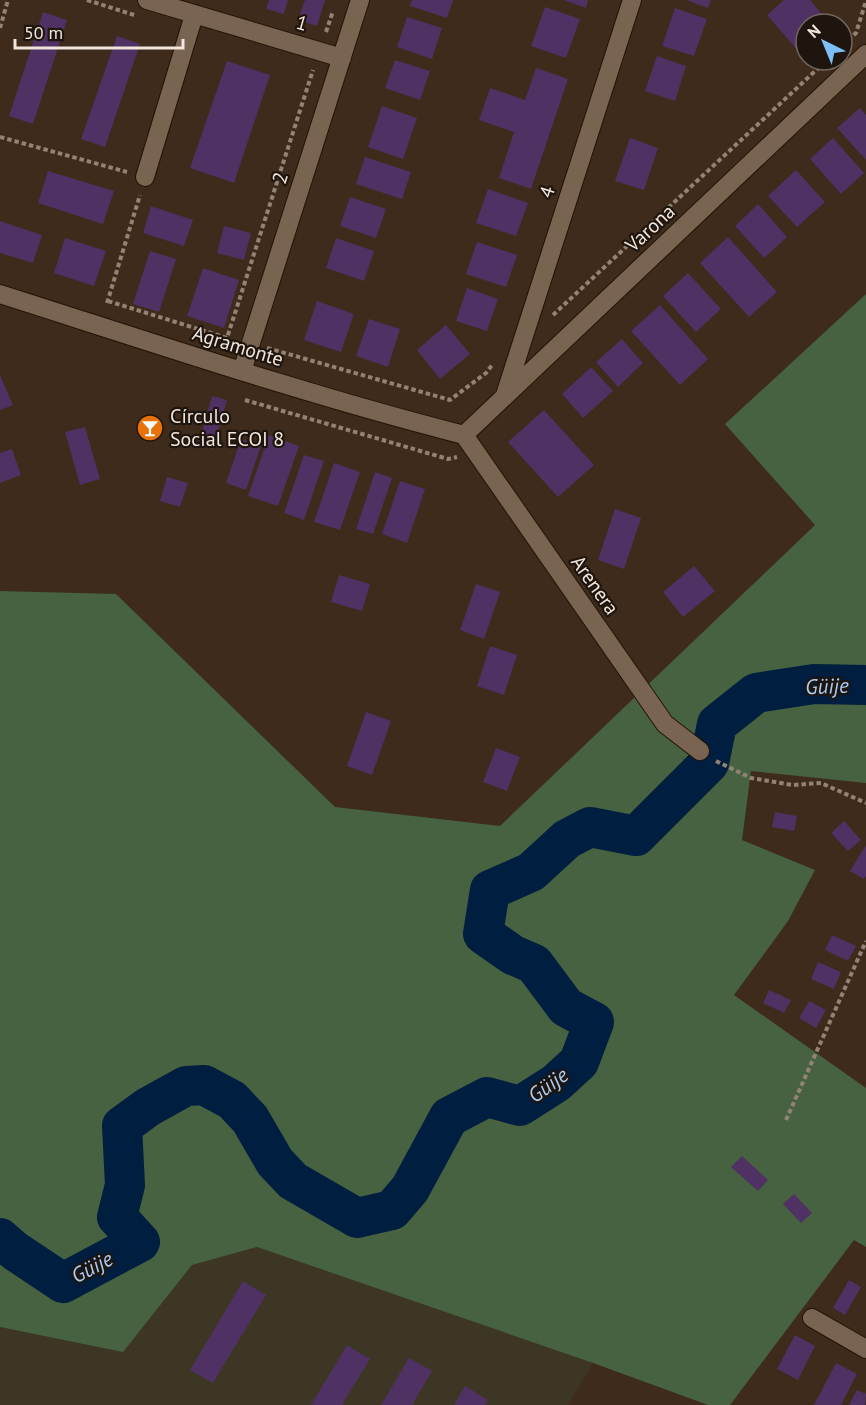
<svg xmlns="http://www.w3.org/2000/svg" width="866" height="1405" viewBox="0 0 866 1405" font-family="'PT Sans',sans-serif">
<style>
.education{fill:#3e3625}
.green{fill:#466240}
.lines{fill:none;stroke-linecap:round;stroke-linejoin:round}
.river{stroke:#001e3f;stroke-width:40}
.building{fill:#4f3164}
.minor-casing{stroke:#241304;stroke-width:20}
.path{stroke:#938375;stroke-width:4;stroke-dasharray:4.5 3;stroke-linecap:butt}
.minor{stroke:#796351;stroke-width:18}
.labels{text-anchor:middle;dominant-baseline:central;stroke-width:4.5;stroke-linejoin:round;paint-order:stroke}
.street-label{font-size:20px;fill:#f2e5db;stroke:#1e160e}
.poi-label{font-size:20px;fill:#f2e5db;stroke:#1e160e;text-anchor:start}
.water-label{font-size:21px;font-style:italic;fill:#a9cefa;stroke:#1e160e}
</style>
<rect width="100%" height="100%" fill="#3e2b1b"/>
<path class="education" d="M257,1247L593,1363L568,1405H0V1327L123,1351L192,1265Z"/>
<path class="green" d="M866,294V783L751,771L742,840L815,870L788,921L734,995L866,1088V1247L854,1240L730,1405H708L593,1363L257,1247L192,1265L123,1352L0,1327V591L116,594L335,807L500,826L815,525L725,424Z"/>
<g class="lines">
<path class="river" d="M0,1238L15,1251L63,1283L140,1242L117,1217L125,1185L122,1126L148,1107L186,1086L204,1085L232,1100L250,1119L275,1162L293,1181L357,1218L392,1210L410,1189L449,1117L487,1097L520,1106L556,1083L579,1062L594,1022L566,1007L534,964L513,955L483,934L490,890L531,872L567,839L590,827L636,836L709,763L717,724L756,693L814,684L866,685"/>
</g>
<path class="building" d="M269,0H288L284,14L266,9Z
M305,0H325L317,26L298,20Z
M412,0H453L447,18L410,6Z
M564,0H588L586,8Z
M686,0H711L708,8Z
M784,0H810L830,24H806V44L798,51L767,15Z
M545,7L580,19L566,58L531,46Z
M675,8L707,19L694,56L662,46Z
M43,12L67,20L33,124L9,116Z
M407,17L442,28L432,59L397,47Z
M117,36L140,44L105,147L81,139Z
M657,56L686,66L675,101L645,91Z
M395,60L430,71L420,100L385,88Z
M227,61L270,75L234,183L190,168Z
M536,68L568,79L531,189L499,178L514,132L479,120L490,88L525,100Z
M382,106L417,118L403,159L368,147Z
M860,108L866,115V160L837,128Z
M630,138L658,148L644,190L615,181Z
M833,138L864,173L841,194L810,159Z
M365,157L411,172L402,199L356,184Z
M796,170L825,202L797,227L768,196Z
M48,171L114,191L103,224L38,203Z
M488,189L528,203L516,236L476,223Z
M350,197L386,209L376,238L340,226Z
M758,204L787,237L764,258L735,226Z
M151,206L193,220L184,246L143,233Z
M0,221L42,235L33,263L0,253Z
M224,226L251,233L244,260L217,253Z
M728,237L777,292L749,317L700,263Z
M65,238L106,251L94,286L54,273Z
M336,238L374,251L364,281L326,268Z
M477,242L517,255L506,287L466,274Z
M150,251L176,259L159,312L133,304Z
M203,268L239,280L224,328L187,316Z
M688,273L721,309L696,332L663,296Z
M467,288L498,299L487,331L456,321Z
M317,301L354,314L341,352L304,340Z
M660,305L708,359L680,385L631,331Z
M369,319L400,329L388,367L356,356Z
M446,325L470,354L440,379L417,350Z
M622,339L643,363L618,387L596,362Z
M591,367L613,391L583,418L562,394Z
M0,375L13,405L0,410Z
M212,396L227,400L213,449L198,445Z
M544,410L594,465L558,497L508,442Z
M85,427L100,479L80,485L65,432Z
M269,435L299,446L278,506L248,496Z
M241,439L261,446L246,490L226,483Z
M12,449L21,475L0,483V453Z
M304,455L324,461L304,520L284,513Z
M334,463L360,472L340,530L314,522Z
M375,472L392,478L373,534L356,529Z
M167,477L188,483L180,507L160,501Z
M400,481L425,489L407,543L382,534Z
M615,509L641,518L624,569L598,560Z
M694,566L715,591L683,617L663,592Z
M339,575L370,584L362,611L331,602Z
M476,584L500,592L484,639L460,630Z
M490,646L517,655L504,695L477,686Z
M366,712L391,721L372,775L347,766Z
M496,748L520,757L507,791L483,782Z
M775,812L797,816L794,831L772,827Z
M844,821L861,840L848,851L831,833Z
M866,845V876L864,879L850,871Z
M832,935L856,946L848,961L825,950Z
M818,962L841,972L834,989L811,979Z
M769,990L791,1000L784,1013L763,1003Z
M809,1001L826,1010L816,1028L799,1018Z
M742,1156L768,1180L758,1191L731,1167Z
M794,1194L812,1213L801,1223L783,1204Z
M849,1280L861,1287L845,1315L833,1308Z
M243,1281L266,1295L213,1383L190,1370Z
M795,1335L815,1346L798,1380L777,1369Z
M347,1345L370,1359L342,1405H311Z
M409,1358L432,1371L412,1405H381Z
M836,1363L857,1374L841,1405H814Z
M465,1386L488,1400L485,1405H454Z
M857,1390L866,1394L865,1405H849Z"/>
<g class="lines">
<defs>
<path id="minor" d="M147,0L342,58
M145,177L194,15
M0,294C154,343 307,395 464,435
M242,371L360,0
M505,395L632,0
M464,435L866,54
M464,435L665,724L700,751
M812,1318L866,1349"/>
</defs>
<use href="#minor" class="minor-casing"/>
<path class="path" d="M87,0L134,15
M0,28L8,0
M326,32L333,11
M848,40L856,33L866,1
M0,137L127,172
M108,301L227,338L313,70
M107,303L140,195
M553,315L827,60
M267,348L450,400L486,373L492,365
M245,400L448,459L457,457
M716,761L751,778L793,785L821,783L866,803
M786,1120L866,941"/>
<use href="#minor" class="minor"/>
</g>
<defs>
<symbol id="bar-disc" viewBox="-11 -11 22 22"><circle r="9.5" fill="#e8710a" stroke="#1e160e"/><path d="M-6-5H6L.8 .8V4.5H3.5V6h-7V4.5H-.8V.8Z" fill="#fff"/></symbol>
</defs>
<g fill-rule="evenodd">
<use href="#bar-disc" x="135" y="413" width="30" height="30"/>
</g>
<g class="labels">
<g class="street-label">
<text transform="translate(302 23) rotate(16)">1</text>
<text transform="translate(280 178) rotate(-72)">2</text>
<text transform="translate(547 192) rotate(-72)">4</text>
<text transform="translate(650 228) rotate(-43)">Varona</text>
<text transform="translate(238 346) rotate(17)">Agramonte</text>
<text transform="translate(595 585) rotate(55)">Arenera</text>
</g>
<g class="poi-label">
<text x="170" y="416">Círculo<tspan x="170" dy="23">Social ECOI 8</tspan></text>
</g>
<g class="water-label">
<text transform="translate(827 686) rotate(-2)">Güije</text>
<text transform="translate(548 1085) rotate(-36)">Güije</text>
<text transform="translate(92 1267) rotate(-28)">Güije</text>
</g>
</g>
<g transform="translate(824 42) rotate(317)"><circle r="28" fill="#1e160e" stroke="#736960" stroke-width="1.5"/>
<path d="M0-4.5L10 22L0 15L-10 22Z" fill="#7dbef9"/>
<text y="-9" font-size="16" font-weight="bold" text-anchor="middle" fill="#f2e5db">N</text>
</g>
<path d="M15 39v9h168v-9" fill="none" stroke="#f2e5db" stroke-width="3"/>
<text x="24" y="39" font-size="18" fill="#f2e5db" stroke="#1e160e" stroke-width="4.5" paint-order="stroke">50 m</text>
</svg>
